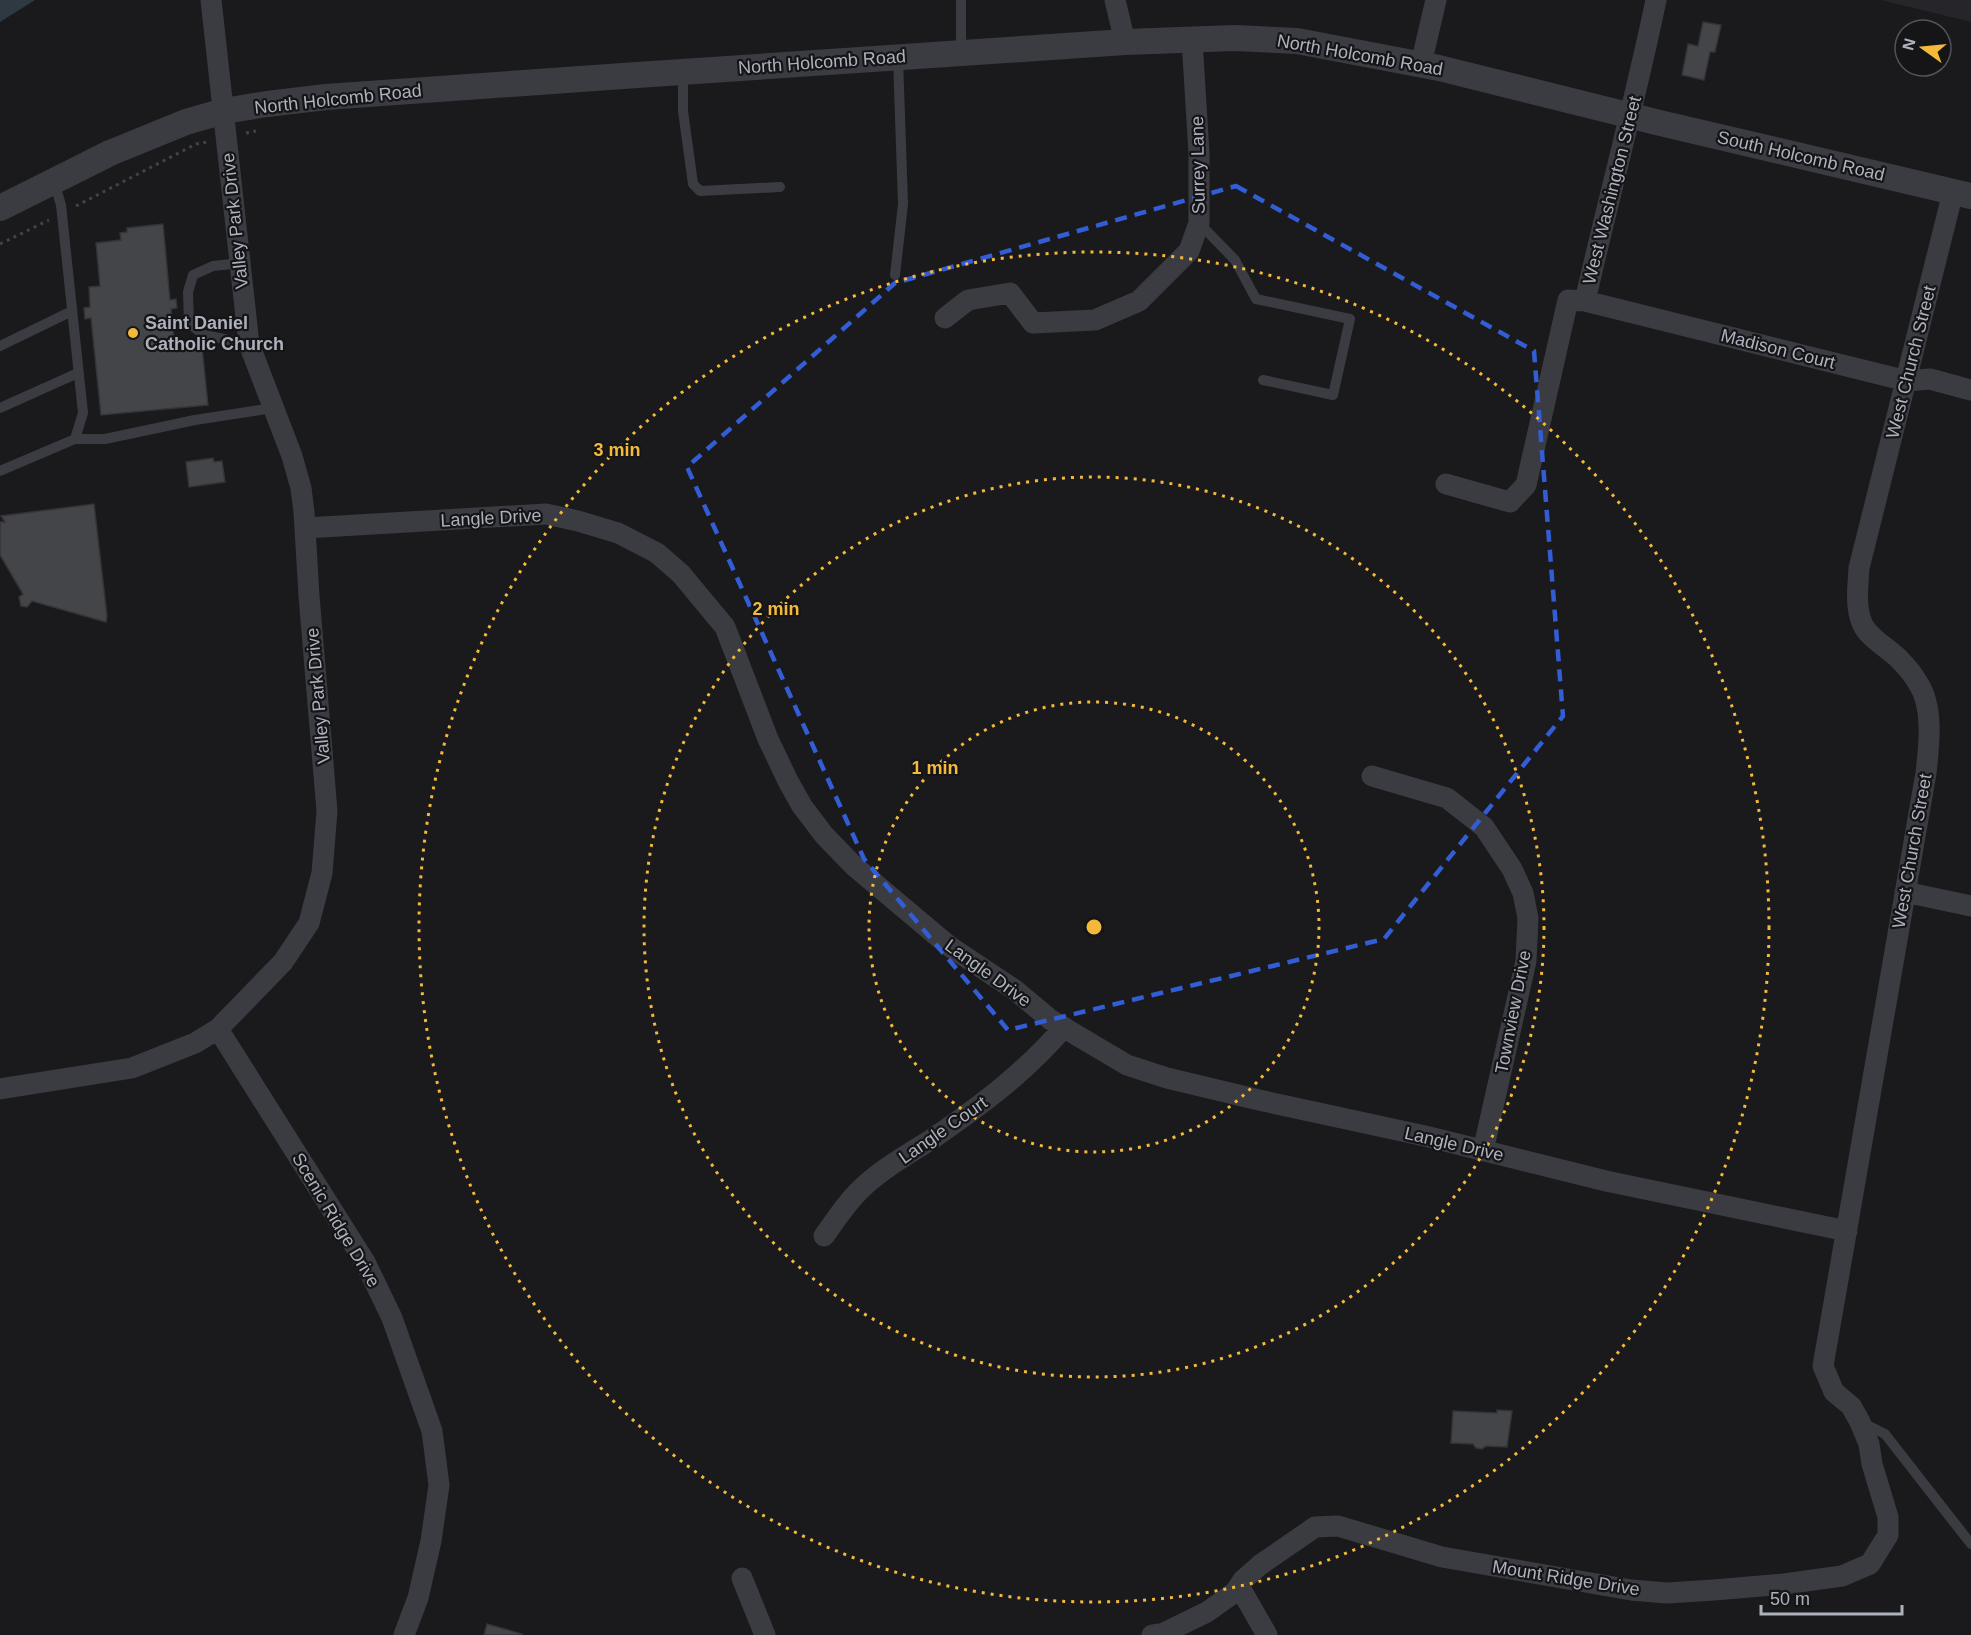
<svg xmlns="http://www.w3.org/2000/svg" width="1971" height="1635" viewBox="0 0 1971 1635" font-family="Arial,sans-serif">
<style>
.built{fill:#26262a}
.water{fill:#2f3941}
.building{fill:#444549;stroke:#343438;stroke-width:1.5}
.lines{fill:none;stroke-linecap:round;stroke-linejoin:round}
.path{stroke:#414349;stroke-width:3;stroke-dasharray:3 4.5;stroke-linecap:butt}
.service{stroke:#3b3c42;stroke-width:10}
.minor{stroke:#3b3c42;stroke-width:21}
.tertiary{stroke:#3b3c42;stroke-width:26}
.marked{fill:none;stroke:#335dd4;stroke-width:4.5;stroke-dasharray:12 8;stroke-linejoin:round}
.ring{fill:none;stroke:#f4b93b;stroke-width:3;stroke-dasharray:3 6}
.poi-dot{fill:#f4b93b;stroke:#151518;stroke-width:2}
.labels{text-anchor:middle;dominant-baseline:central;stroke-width:4.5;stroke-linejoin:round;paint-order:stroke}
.street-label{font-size:18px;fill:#adb1bc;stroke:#151518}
.poi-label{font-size:18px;font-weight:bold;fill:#adb1bc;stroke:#151518;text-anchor:start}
.centre{fill:#f4b93b;stroke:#151518;stroke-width:3}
.ring-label{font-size:18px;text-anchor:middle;font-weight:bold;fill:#f4b93b;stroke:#151518;stroke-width:4.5;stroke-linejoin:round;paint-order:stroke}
</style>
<rect width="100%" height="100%" fill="#1a1a1c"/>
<path class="built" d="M1881,0H1971V22Z"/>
<path class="water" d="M0,0H35L0,22Z"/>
<path class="building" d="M1703,22L1721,25L1715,52H1710L1704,80L1682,75L1688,44L1698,46Z
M163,224L170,300L176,299L177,308L171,309L175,350L202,347L208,405L101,415L91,318L85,319L84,308L90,307L89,287L100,286L96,243L121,240L120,233L127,232V228Z
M213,458L214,462L222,461L225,482L189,487L186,462Z
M94,504L107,616L106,622L32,601L27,607L21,606L19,597L23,594L0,555V522H5L1,516Z
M1497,1410L1512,1411L1507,1447L1486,1446L1482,1449L1476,1448L1473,1444L1451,1443L1453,1411L1497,1413Z
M487,1624L522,1634V1635H484Z"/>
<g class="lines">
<path class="path" d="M246,133L256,131
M76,206L196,144L207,142
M0,244L49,220"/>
<path class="service" d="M961,0V53
M683,72V111L693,184L700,191L780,187
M1199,223L1235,260L1256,299L1350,319L1333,395L1263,380
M241,263L213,266L193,275L188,292L189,323L204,335L249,344
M895,275L903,204L898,58
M0,346L72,311
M0,408L78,373
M75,439H105L195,420L273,408
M0,471L75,439L83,413L61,205L54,182
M1861,1422L1885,1434L1971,1544"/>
<path class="minor" d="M1115,0L1125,42
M1421,64L1436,0
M1585,301C1608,201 1635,101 1656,0
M945,318L968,300L1010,293L1033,323L1095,320L1139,301L1189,251L1199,223V153L1192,40
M1446,484L1510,502L1526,485L1568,300L1585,301L1907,381L1930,379L1971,390
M305,528L546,514L578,521L618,533L657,553L681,574L725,627L768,739L788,781L802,806L824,835L854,866L949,946L1015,990L1051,1020L1127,1065L1167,1078L1259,1100L1425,1136L1606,1181L1847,1231
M1372,776L1447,798L1484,827L1512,869L1523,893L1528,918L1526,961L1483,1151
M1905,892L1971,906
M218,1029L365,1262L392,1318L432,1431L439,1485L431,1541L418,1598L404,1635
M0,1089L132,1068L195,1043L218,1029L283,962L309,923L322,873L327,811L309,596L304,512L301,488L292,456L249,344L211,0
M824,1236C835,1221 845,1205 858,1192C878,1171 907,1155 932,1139C980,1106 1026,1072 1064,1027
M742,1578L765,1635
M1239,1586L1267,1635
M1152,1635L1164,1633L1207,1612L1235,1592L1243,1580L1260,1565L1315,1527L1338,1526L1442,1557L1631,1590L1667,1593L1714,1590L1784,1584L1842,1576L1870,1564L1888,1535V1517L1872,1464L1869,1444L1860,1422L1851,1406L1834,1392L1823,1366L1926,773C1929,746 1934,707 1918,683C1913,674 1905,665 1898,658C1887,647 1868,638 1862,623C1855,606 1858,586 1859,568L1953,192"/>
<path class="tertiary" d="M0,208L110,153L186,122L224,111L267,104L326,97L637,75L1125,42L1235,38L1297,41L1439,68L1660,123L1971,196"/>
</g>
<path class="marked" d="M1236,186L1534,351L1563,716L1384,939L1008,1030L864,859L687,467L895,283Z"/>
<g class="ring">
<circle cx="1094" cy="927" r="225"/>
<circle cx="1094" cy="927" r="450"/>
<circle cx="1094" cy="927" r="675"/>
</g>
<circle class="poi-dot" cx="133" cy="333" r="6"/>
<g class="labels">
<g class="street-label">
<text transform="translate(1360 55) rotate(10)">North Holcomb Road</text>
<text transform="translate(822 62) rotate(-4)">North Holcomb Road</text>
<text transform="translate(338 99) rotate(-6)">North Holcomb Road</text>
<text transform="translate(1801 156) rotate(13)">South Holcomb Road</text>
<text transform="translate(1198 165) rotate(-91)">Surrey Lane</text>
<text transform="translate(1612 190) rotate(-76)">West Washington Street</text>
<text transform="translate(235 221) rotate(-96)">Valley Park Drive</text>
<text transform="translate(1778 349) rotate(14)">Madison Court</text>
<text transform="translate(1911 362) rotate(-76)">West Church Street</text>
<text transform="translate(491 518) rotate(-3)">Langle Drive</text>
<text transform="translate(318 696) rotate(-95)">Valley Park Drive</text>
<text transform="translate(1912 851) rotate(-80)">West Church Street</text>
<text transform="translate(988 973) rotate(36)">Langle Drive</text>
<text transform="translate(1513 1012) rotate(-79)">Townview Drive</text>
<text transform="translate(943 1130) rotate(-35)">Langle Court</text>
<text transform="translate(1454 1144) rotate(13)">Langle Drive</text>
<text transform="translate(336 1220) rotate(59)">Scenic Ridge Drive</text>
<text transform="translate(1566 1578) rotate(9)">Mount Ridge Drive</text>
</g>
<g class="poi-label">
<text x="145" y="323">Saint Daniel<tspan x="145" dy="21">Catholic Church</tspan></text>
</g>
</g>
<circle cx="1094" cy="927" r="9" class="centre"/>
<g class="ring-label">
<text x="617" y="456">3 min</text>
<text x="776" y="615">2 min</text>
<text x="935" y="774">1 min</text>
</g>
<g transform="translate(1923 48) rotate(285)"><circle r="28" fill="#151518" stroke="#52535a" stroke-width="1.5"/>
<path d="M0-4.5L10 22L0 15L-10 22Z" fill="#f4b93b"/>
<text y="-9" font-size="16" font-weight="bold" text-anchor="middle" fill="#adb1bc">N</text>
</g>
<path d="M1761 1605v9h141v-9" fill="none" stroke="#adb1bc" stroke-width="3"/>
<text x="1770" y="1605" font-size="18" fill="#adb1bc" stroke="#151518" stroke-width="4.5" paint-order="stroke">50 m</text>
</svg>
